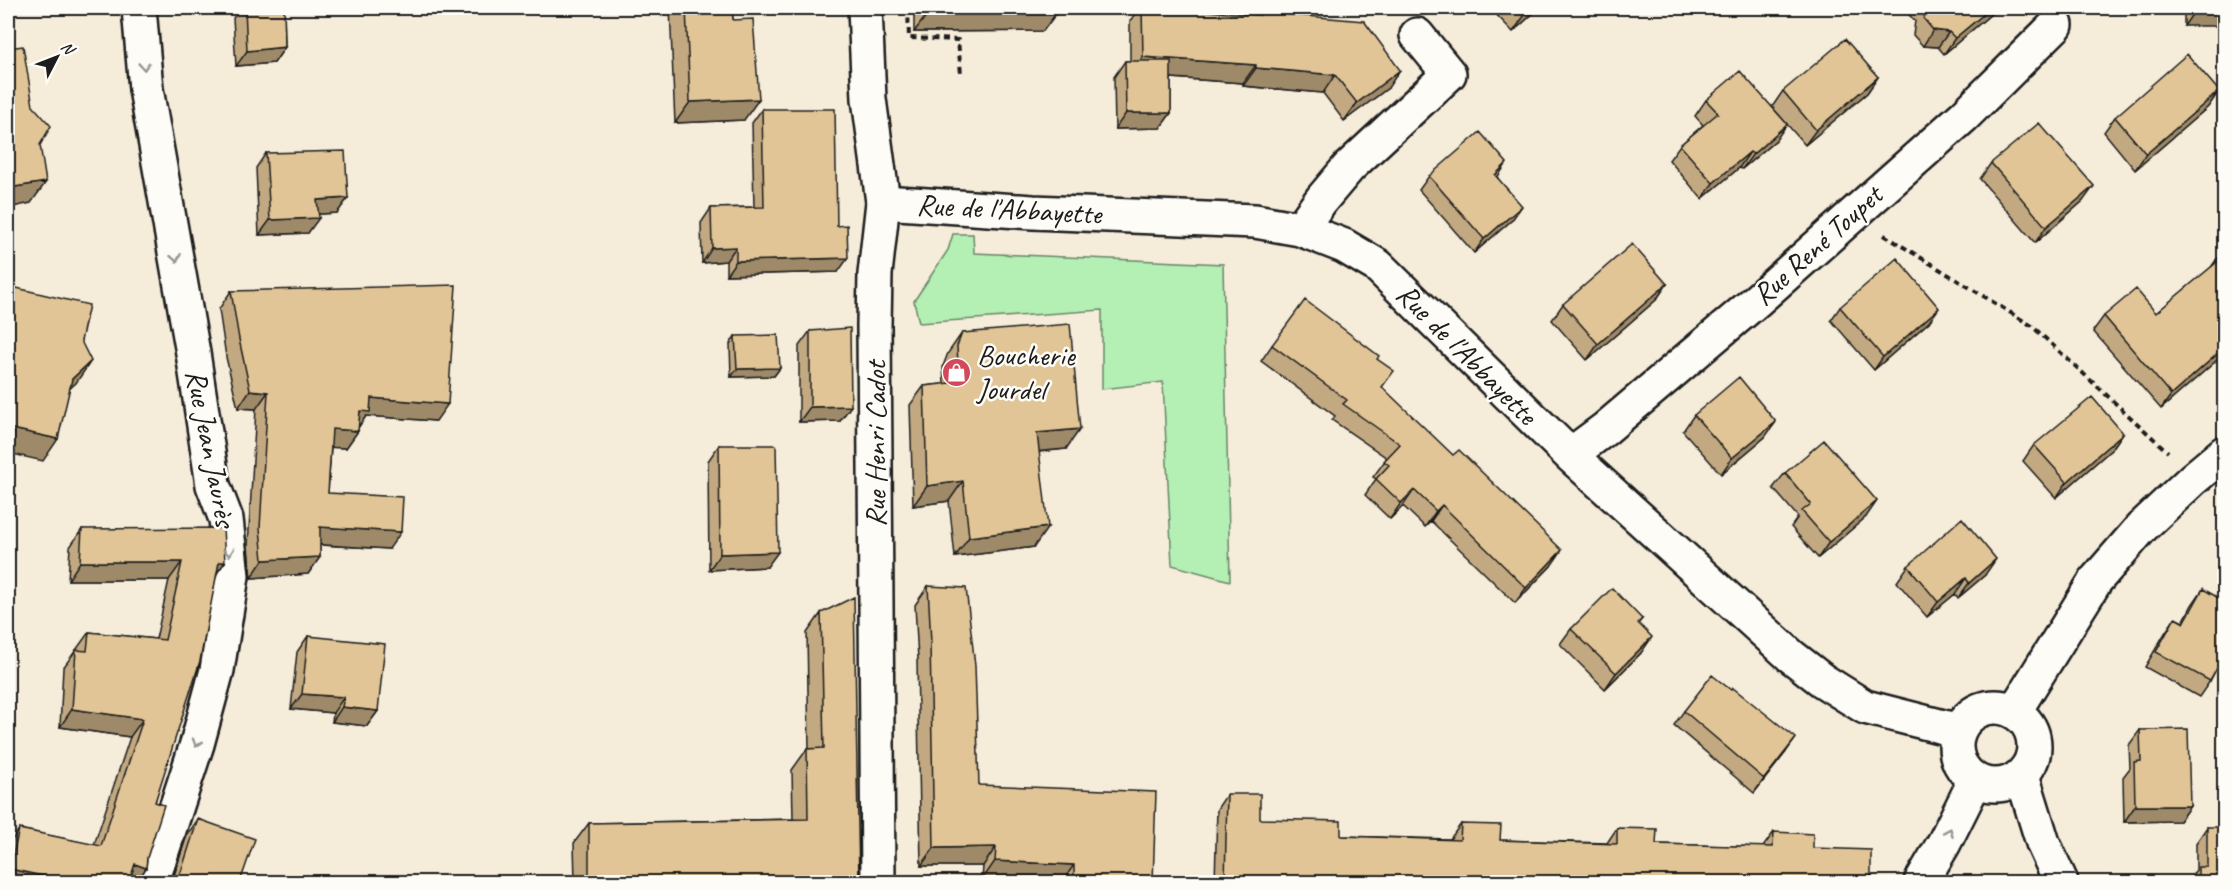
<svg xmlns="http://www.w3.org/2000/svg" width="2232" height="890" viewBox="0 0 2232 890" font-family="Caveat,sans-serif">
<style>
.green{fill:#b4efb3;stroke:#688668;stroke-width:1.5}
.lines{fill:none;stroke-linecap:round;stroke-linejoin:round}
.minor-casing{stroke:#1c1c1c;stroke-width:38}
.major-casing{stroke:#1c1c1c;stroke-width:38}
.path{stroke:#1c1c1c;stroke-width:4;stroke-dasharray:6 4.5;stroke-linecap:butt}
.minor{stroke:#fdfcf7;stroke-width:33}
.major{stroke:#fdfcf7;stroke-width:33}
.wall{fill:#c2a981;stroke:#1c1c1c;stroke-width:1.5}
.shaded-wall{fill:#9e8a69;stroke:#1c1c1c;stroke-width:1.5}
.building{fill:#e1c596;stroke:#1c1c1c;stroke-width:1.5}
.oneway{stroke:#989794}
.labels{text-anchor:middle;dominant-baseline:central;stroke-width:5;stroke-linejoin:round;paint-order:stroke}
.street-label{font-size:30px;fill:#1c1c1c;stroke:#fdfcf7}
.poi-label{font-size:30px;fill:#1c1c1c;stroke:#fdfcf7;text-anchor:start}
</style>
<rect width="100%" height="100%" fill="#f5ecda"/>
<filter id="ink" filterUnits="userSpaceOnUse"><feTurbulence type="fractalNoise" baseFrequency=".0167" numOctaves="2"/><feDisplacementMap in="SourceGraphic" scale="12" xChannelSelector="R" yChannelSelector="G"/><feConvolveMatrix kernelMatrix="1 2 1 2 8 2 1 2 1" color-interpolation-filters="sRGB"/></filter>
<g filter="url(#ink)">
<path class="green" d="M953,234H973L974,253L1223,264L1230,581L1172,565L1163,382L1102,389V310L919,323L914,301L948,250Z"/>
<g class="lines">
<defs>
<path id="minor" d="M139,8L146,89L193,353L213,485L226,519L232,576L217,670L197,744L152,882
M883,202L1033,212L1255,221L1300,229L1344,246L1378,266L1570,455L1791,656L1822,680L1865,707L1959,731
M1300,229L1322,199L1349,167L1449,74L1417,35
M1570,455L1605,429L1755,302L1964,116L2056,25
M1956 746a39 39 0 1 1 78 0a39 39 0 1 1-78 0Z
M2014,712L2096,580L2142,527L2193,479L2224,453
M2022,775L2043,843L2061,882
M1921,882L1944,843L1975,781"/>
<path id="major" d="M865,8L869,99L883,202L875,274L874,325L878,882"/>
</defs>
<use href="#minor" class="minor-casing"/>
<use href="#major" class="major-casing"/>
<path class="path" d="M908,8L909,38L958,40L961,74
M1884,235L2032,326L2168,452"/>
<use href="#minor" class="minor"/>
<use href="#major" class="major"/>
</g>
<path class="wall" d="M241,8H284L285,47L274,63L236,66L233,18Z
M670,8H732L733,20L744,120L675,123Z
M914,8H1060L1043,31L914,32Z
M1139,8H1194V10L1258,15L1260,12L1388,88L1344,121L1323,93L1243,86V83L1171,78V113L1160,128L1115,129L1114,77L1125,61H1130V21Z
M1490,8H1539L1513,32Z
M1912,8H1998L1944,54L1938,47L1923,46L1913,35L1915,21L1908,14Z
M2184,8H2224L2184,26Z
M1878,77L1867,93L1805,145L1772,107L1783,91Z
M2219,91L2208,107L2135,170L2104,132L2115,117Z
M1706,100L1776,140L1742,169L1739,168L1702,199L1669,160L1680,145L1703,125L1695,116Z
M762,109L838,272L726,275V261L702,263L701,223L711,208L754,207L752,123Z
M266,153L348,198L337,213L319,214L308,233L259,235L256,168Z
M1991,163L2083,201L2035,243L1980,179Z
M1429,176L1498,178L1512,220L1474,253L1419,190Z
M2224,253V354L2161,409L2093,331L2104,316L2156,313L2210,269L2216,260Z
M1667,284L1656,300L1587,360L1552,320L1563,304Z
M231,291L436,421L366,416L358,428V431L346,448L331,447L328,493L389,549L320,545V557L308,574L251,578L248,546L256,409L238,408L226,357L219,309Z
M1840,307L1929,322L1874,370L1831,320Z
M810,331L840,421L799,422V346Z
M962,333L1066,449L1039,452L1034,547L955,557L949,501L913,506L910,405L924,386L944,384L943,366L948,353Z
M735,336L780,368L774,376L731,377L730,344Z
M1272,345L1377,359L1382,387L1551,566L1515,603L1431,521L1425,527L1403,506L1390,519L1365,495L1376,479L1373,477L1387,458L1332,420L1335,416L1261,361Z
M1694,415L1765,437L1721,474L1683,431Z
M2123,433L2112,449L2056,498L2023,461L2034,445Z
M719,445L767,567L709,570L708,461Z
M1785,473L1866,517L1818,558L1791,527L1798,517L1773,488Z
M82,529L225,562L217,573L155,802L147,858L146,868L137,882H8V846L19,829L94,845L130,737L60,727L63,668L89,632L156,639L169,580H68L70,547Z
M2224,548V561L2219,556Z
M1908,566L1985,575L1958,598L1955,594L1927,617L1897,582Z
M928,586L979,785L1153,882H1043L982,880L983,866H921L917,661L918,659L915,605Z
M2203,589L2210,681L2199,697L2145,667L2165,633L2175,618L2183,622L2192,605Z
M821,613L859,882H575L574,843L589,823L793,819L792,770L807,749H809L807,633Z
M1642,619L1638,624L1641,653L1605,689L1560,644L1571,629Z
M308,636L378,711L367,726L332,722L333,713L291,709L297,652Z
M1684,711L1786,752L1754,793L1674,725Z
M2140,730L2190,806L2179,821L2124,822L2123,777L2130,768L2129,745Z
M1227,794L1260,819L1341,836L1450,839L1461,824L1500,840L1607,843L1617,828L1656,844L1763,847L1774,832L1813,848L1871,882H1215L1217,809Z
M198,819L240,882H172L187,835Z
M2207,827L2224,882H2187L2196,870V843Z"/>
<path class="shaded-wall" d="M932,8H1060L1043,31L914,32Z
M1533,8H1539L1513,32L1524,16Z
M1991,8H1998L1944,54L1955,38Z
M2195,10L2224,11V26H2184Z
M1933,30L1949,32L1938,47L1923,46Z
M285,47L274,63L236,66L247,51Z
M1143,57L1256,65L1243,83L1130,75Z
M1256,68L1335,75L1323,93L1243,86Z
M1400,70L1388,88L1344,121L1357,103Z
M1878,77L1867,93L1805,145L1816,130Z
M2219,91L2208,107L2135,170L2146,154Z
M759,99L744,120L675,123L690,102Z
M1126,113H1171L1160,128L1115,129Z
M1787,124L1776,140L1742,169L1753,154Z
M1750,152L1739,168L1702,199L1713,183Z
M1507,163L1497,178L1495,175Z
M46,182L31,203L8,208V188Z
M2094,186L2083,201L2035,243L2046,227Z
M348,198L337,213L307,215L317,200Z
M1522,206L1512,220L1474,253L1484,239Z
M319,218L308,233L259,235L270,220Z
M736,247L726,261L702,263L712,248Z
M848,258L838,272L726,275L736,261Z
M1667,284L1656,300L1587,360L1598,344Z
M1939,308L1929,322L1874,370L1883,357Z
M2224,348V354L2161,409L2171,395Z
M91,361L76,383L57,400L72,379Z
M780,368L774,376L731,377L737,369Z
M250,390L268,392L256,409L238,408Z
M371,398L448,404L436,421L366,416L357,429L360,411Z
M851,406L840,421L799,422L810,407Z
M1776,422L1765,437L1721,474L1732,458Z
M8,428L58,439L43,461L8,453Z
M332,429L358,431L346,448L320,447Z
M1080,429L1066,449L1023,453L1037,433Z
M2123,433L2112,449L2056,498L2067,482Z
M963,481L949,501L913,506L927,486Z
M1414,490L1403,506L1390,519L1401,503Z
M1877,501L1866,517L1818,558L1829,542Z
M1442,505L1431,521L1425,527L1436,511Z
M320,527L401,532L389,549L308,544Z
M1048,527L1034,547L955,557L969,537Z
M1562,550L1551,566L1515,603L1526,588Z
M778,552L767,567L709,570L720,554Z
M320,557L308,574L251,578L263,560Z
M1996,559L1985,575L1958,598L1969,583Z
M80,562H182L169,580H68Z
M219,562H225L212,580Z
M1966,578L1955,594L1927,617L1938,602Z
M1652,637L1641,653L1605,689L1616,673Z
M302,694L344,697L333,713L291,709Z
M342,707L378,711L367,726L332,722Z
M72,709L143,719L130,737L60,727Z
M1796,738L1786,752L1754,793L1764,779Z
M2135,806H2190L2179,821L2124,822Z
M996,847L983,866H921L934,848Z
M995,861L1074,865L1062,882L982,880Z
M135,864L146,868L137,882H122Z
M10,869L71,882H8V873Z"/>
<path class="building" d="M245,8H284L285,47L247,51Z
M686,8H732L733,20L753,19L759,99L690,102Z
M1142,8H1194V10L1260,15V12L1364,21L1400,70L1357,103L1335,75L1256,68V65L1143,57Z
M1516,8H1533L1524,16Z
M1925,8H1991L1955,38L1949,32L1933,30L1924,19Z
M2195,8H2224V11L2195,10Z
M1845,39L1878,77L1816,130L1783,91Z
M23,46L33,106L51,126L40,145L46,182L8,188V48Z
M2187,54L2219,91L2146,154L2115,117Z
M1125,61H1171V113H1126Z
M1740,71L1787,124L1753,154L1750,152L1713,183L1680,145L1718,113L1706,100Z
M762,109H835L837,226L847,225L848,258L736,261V247L712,248L711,208L764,207Z
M2039,123L2094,186L2046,227L1991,163Z
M1480,132L1507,163L1495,175L1522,206L1484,239L1429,176Z
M345,151L348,198L317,200L319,218L270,220L266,153Z
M1632,244L1667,284L1598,344L1563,304Z
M2224,253V348L2171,395L2104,316L2136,289L2156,313L2217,262L2216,260Z
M1897,258L1939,308L1883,357L1840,307Z
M456,285L448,404L371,398L370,412L360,411L358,431L332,429L328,493L403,497L401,532L320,527V557L263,560L260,528L268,392L250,390L239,339L231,291Z
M8,286L89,305L81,341L91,361L72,379L58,439L8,428Z
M1305,300L1379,356L1377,359L1394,371L1382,387L1453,455L1459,450L1562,550L1526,588L1442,505L1436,511L1414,490L1401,503L1376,479L1389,465L1384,461L1400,444L1343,404L1347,400L1272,345Z
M1070,324L1080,429L1037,433L1048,527L969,537L963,481L927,486L924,386L959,382L957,346L962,333Z
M850,328L851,406L810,407V331Z
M778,335L780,368L737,369L735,336Z
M1739,377L1776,422L1732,458L1694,415Z
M2092,397L2123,433L2067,482L2034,445Z
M1824,440L1877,501L1829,542L1802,511L1811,504L1785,473Z
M719,445H776L778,552L720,554Z
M1962,518L1996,559L1969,583L1966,578L1938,602L1908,566Z
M223,528L225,562H219L200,661L155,802L164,805L147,858L146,868L135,864L129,882H71L10,869L19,829L101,846L143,719L72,709L76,650L87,651L89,632L165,640L182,562H80L82,529Z
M928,586L966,588L975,666L979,785L1156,792L1153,882H1074V865L995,861L996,847L934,848L930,643H931Z
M1612,588L1642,619L1638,623L1652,637L1616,673L1571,629Z
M2203,589L2224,601V655L2210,681L2156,652L2175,618L2184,623Z
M854,597L859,882H589V823L808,819L807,749L824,748L821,613Z
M308,636L385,644L378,711L342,707L344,697L302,694Z
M1712,675L1731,690L1733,688L1796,738L1764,779L1684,711Z
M2188,729L2190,806H2135L2134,762L2141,761L2140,730Z
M1227,794H1260V819L1341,821V836L1460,840L1461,824L1501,825L1500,840L1617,844V828L1657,829L1656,844L1773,847L1774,832L1813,834V848L1871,850V882H1225Z
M198,819L255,839L240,882H177L174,881L181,872Z
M2207,827H2224V882H2198V867H2207Z"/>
<defs><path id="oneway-chevron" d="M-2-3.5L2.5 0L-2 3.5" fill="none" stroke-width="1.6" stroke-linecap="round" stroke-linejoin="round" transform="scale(1.5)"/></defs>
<g class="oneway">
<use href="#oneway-chevron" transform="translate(144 66) rotate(86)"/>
<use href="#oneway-chevron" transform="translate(176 258) rotate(80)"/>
<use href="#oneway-chevron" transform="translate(229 552) rotate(85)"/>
<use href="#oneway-chevron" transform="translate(197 743) rotate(107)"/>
<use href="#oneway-chevron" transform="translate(1949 832) rotate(-66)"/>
</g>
</g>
<defs>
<symbol id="shop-disc" viewBox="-11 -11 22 22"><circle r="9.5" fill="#d1495b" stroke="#fdfcf7"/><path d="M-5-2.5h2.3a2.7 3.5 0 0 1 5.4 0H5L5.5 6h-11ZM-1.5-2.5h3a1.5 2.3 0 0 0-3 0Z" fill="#fff"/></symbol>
</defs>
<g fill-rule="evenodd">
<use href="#shop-disc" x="940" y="356" width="33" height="33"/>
</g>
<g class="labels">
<g class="street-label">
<text transform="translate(1009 209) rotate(3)">Rue de l'Abbayette</text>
<text transform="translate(1817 245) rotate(-42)">Rue René Toupet</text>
<text transform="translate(1467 354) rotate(45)">Rue de l'Abbayette</text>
<text transform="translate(875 444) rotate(-90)">Rue Henri Cadot</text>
<text transform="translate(211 448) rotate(79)">Rue Jean Jaurès</text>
</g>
<g class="poi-label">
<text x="977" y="355">Boucherie<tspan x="977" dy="34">Jourdel</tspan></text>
</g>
</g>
<rect width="2232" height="890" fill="none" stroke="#fdfcf7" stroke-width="30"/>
<rect x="15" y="15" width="2202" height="860" fill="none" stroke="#1c1c1c" stroke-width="2" filter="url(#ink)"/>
<g transform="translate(57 57) rotate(48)" stroke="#fdfcf7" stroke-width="4.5" paint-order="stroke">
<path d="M0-4.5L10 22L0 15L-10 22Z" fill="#1c1c1c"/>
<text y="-9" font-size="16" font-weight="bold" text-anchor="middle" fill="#1c1c1c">N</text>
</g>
</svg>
